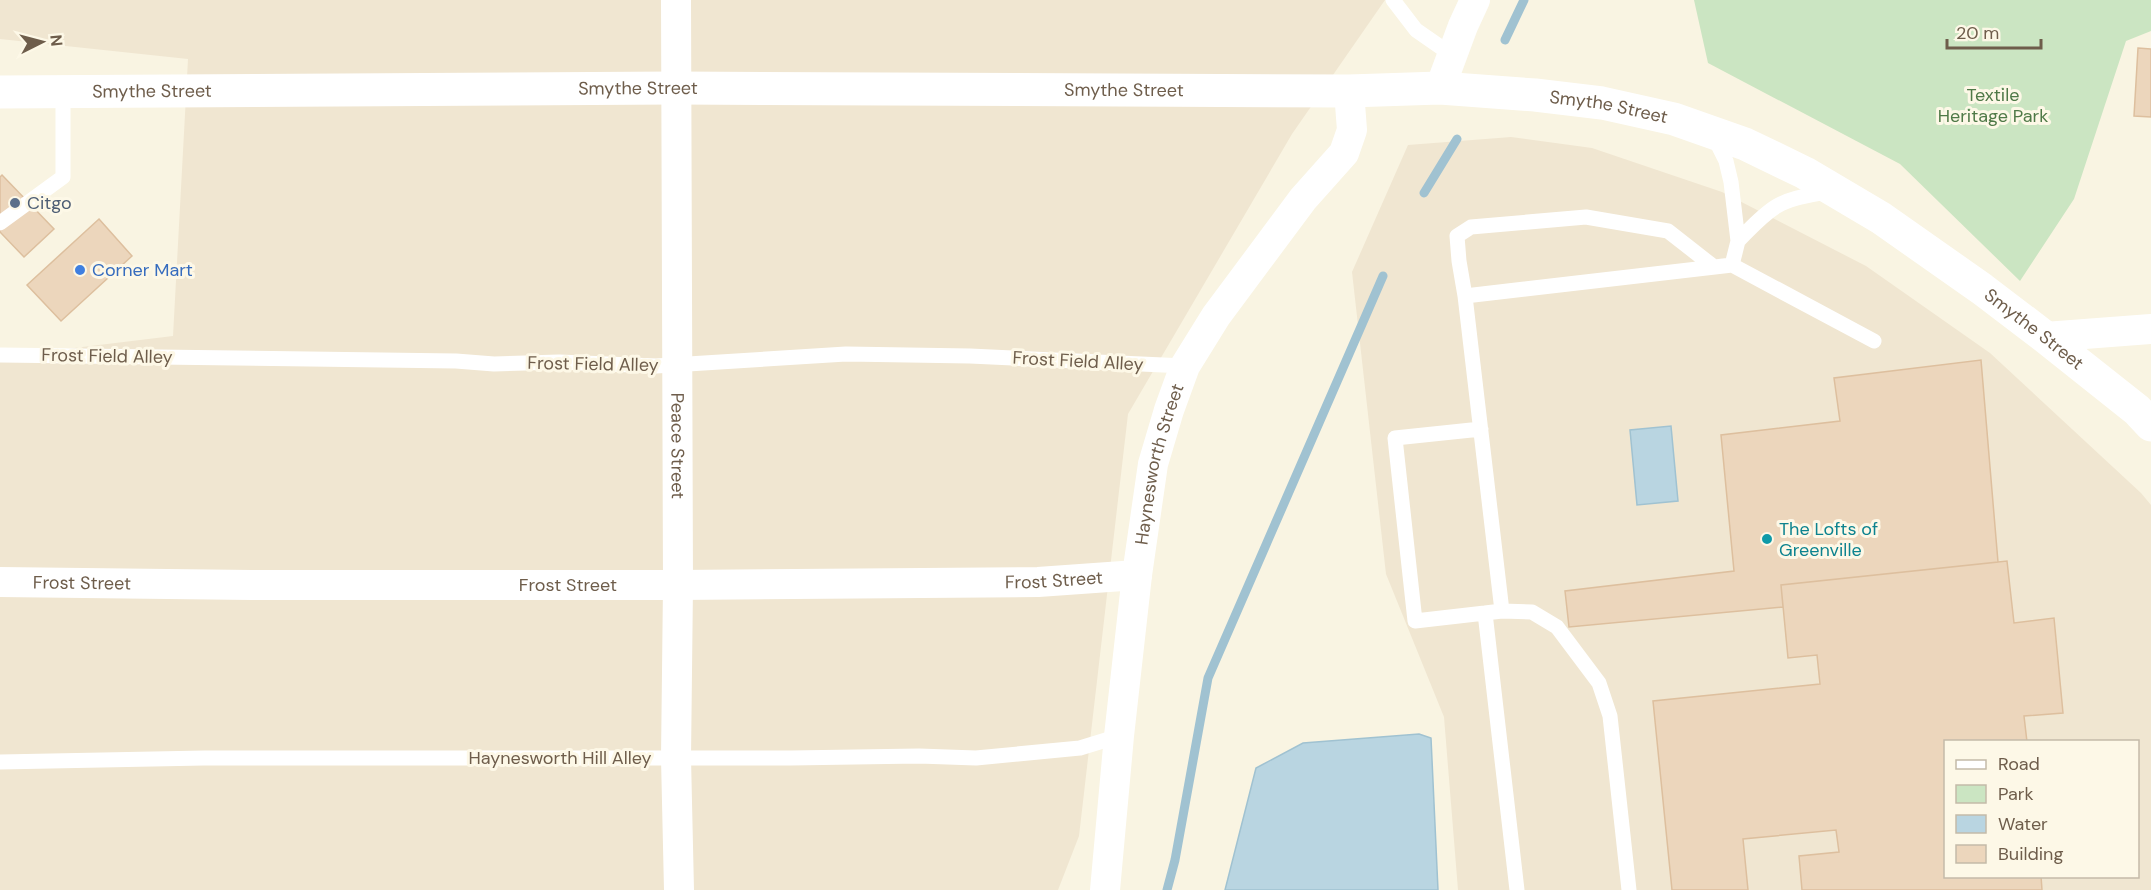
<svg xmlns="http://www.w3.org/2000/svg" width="2151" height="890" viewBox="0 0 2151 890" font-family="'DM Sans',sans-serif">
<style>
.residential{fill:#f0e6d1;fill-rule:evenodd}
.green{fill:#cbe5c2}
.water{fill:#b9d5e1;stroke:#a0c2d1;stroke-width:1.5}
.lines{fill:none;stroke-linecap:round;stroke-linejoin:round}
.stream{stroke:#a0c2d1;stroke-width:9}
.building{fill:#ecd6bc;stroke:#ddbf9e;stroke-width:1.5}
.lane{stroke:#fff;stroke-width:15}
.street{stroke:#fff;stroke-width:30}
.secondary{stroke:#fff;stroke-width:33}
.service-dot{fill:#5c6f8a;stroke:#fdf8e7;stroke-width:2}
.shop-dot{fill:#3f7fe0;stroke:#fdf8e7;stroke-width:2}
.culture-dot{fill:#0f9aa8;stroke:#fdf8e7;stroke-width:2}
.labels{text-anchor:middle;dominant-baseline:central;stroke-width:6;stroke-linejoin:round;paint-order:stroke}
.street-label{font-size:18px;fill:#6e5d4b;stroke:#fdf8e7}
.park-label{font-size:18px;fill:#4f7947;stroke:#fdf8e7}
.service-label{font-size:18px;fill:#4e5e75;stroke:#fdf8e7;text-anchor:start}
.shop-label{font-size:18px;fill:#366cbe;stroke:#fdf8e7;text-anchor:start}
.culture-label{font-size:18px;fill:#0d838f;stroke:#fdf8e7;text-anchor:start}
</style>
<rect width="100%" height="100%" fill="#f9f4e2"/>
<path class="residential" d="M0,0H1385L1292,134L1128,414L1079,836L1058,890H0V357L173,336L188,59L0,39Z
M1511,137L1592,148L1722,192L1866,266L1990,353L2141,493L2151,505V890H1458L1444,717L1386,574L1352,272L1408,145ZM1946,742H2138V876H1946Z"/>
<path class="green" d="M1694,0H2151V31L2126,41L2074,199L2020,281L1900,164L1708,63Z"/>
<path class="water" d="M1671,426L1678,501L1637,505L1630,430Z
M1419,734L1431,738L1438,890H1225L1256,768L1303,743Z"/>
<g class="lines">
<path class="stream" d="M1505,40L1524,0
M1424,193L1457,139
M1167,890L1175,860L1208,678L1383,276"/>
</g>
<path class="building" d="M2138,48L2151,49V117L2134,116Z
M2,175L54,229L24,257L0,232V177Z
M99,219L132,256L61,321L27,285Z
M1981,360L1998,562L1781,585L1783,607L1569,627L1565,591L1734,571L1721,435L1840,421L1834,378Z
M2007,561L2014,623L2054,618L2063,713L2024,716L2027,742H1946V876H2041L2042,890H1802L1799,856L1839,852L1836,830L1743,839L1748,890H1672L1653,701L1820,684L1817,655L1788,658L1781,585Z"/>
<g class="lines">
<path class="lane" d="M1393,0L1416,30L1452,55
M1713,135L1726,161L1731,182L1738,241L1732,265
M0,223L63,177V92
M1738,241C1751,228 1762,215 1777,206C1792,197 1813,195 1831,191
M1465,296L1459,261L1457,236L1471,227L1586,217L1668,231L1714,267
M0,355L456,361L494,364L559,362L656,366L846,354L970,356L1185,366
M1481,429L1395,438L1415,621L1485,613
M1502,611L1532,612L1557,627L1599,683L1610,716L1629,890
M0,762L204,758H791L919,756L976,758L1080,748L1119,736
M1517,890L1485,613L1502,611L1465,296L1732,265L1874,341"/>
<g class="street">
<path id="s1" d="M676,0L678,585L676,758L679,890"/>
<path d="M1440,88L1463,26L1475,0"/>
<path d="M2045,337L2151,329"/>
<path id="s2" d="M0,582L252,585H678L1038,582L1137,575"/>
<path id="s3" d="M1105,890L1119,736L1137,575L1153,464L1169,410L1185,366L1216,316L1303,199L1344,153L1352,130L1349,91"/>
</g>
<path class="secondary" id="s4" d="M0,92L676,88L1349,91L1440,88L1535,95L1602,103L1674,119L1745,144L1805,173L1881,218L1982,289L2045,337L2137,410L2151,425"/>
</g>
<circle class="service-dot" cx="15" cy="203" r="6"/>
<circle class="shop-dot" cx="80" cy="270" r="6"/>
<circle class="culture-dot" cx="1767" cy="539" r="6"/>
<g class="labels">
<g class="street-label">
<text stroke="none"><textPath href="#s4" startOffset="638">Smythe Street</textPath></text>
<text stroke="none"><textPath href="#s4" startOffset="1124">Smythe Street</textPath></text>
<text stroke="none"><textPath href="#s4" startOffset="152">Smythe Street</textPath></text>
<text stroke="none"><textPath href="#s4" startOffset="1610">Smythe Street</textPath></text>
<text stroke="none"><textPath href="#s4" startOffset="2096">Smythe Street</textPath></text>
<text transform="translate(107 356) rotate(1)">Frost Field Alley</text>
<text transform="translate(1078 361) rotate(3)">Frost Field Alley</text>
<text transform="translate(593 364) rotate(1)">Frost Field Alley</text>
<text stroke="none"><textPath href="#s1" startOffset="446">Peace Street</textPath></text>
<text stroke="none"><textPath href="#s3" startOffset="430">Haynesworth Street</textPath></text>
<text stroke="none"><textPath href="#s2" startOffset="1054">Frost Street</textPath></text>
<text stroke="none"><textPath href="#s2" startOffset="82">Frost Street</textPath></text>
<text stroke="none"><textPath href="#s2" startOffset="568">Frost Street</textPath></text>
<text x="560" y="758">Haynesworth Hill Alley</text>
</g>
<g class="park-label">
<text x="1993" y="95">Textile<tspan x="1993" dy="21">Heritage Park</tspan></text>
</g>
<g class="service-label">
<text x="27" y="203">Citgo</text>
</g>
<g class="shop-label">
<text x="92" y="270">Corner Mart</text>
</g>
<g class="culture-label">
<text x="1779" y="529">The Lofts of<tspan x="1779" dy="21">Greenville</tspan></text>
</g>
</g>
<rect x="1944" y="740" width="195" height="138" fill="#fdf8e7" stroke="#c4baa9" stroke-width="1.5"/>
<rect x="1956" y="760" width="30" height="9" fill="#ffffff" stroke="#c4baa9" stroke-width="1.5"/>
<text x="1998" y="770" font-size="18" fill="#6e5d4b">Road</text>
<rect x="1956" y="785" width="30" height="18" fill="#cbe5c2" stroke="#c4baa9" stroke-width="1.5"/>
<text x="1998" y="800" font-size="18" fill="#6e5d4b">Park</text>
<rect x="1956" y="815" width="30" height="18" fill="#b9d5e1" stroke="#c4baa9" stroke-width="1.5"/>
<text x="1998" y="830" font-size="18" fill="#6e5d4b">Water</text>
<rect x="1956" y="845" width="30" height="18" fill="#ecd6bc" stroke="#c4baa9" stroke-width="1.5"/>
<text x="1998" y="860" font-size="18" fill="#6e5d4b">Building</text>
<g transform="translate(42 42) rotate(84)" stroke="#fdf8e7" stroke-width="4.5" paint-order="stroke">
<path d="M0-4.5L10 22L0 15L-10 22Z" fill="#6e5d4b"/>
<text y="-9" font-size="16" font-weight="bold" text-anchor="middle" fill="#6e5d4b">N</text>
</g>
<path d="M1947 39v9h94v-9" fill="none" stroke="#6e5d4b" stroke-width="3"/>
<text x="1956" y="39" font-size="18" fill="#6e5d4b" stroke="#fdf8e7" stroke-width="4.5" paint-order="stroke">20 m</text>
</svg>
